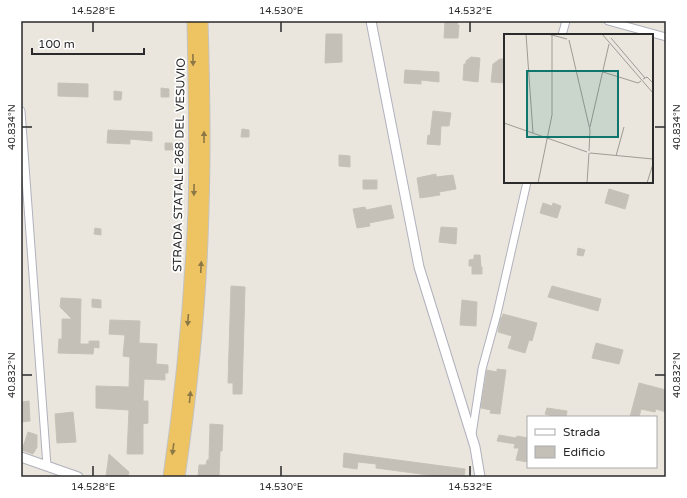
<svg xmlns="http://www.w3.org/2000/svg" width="687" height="498" viewBox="0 0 687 498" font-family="'Varela Round',sans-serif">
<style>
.building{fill:#c4c0b8;stroke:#c6c2b6}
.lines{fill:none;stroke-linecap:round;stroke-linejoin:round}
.minor-casing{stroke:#b0b1bd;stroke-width:9}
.tertiary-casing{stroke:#b0b1bd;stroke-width:11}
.trunk-casing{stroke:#c3c3c3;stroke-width:13}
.minor{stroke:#fff;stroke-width:7}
.tertiary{stroke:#fff;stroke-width:9}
.trunk{stroke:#eec462;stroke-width:11}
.oneway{fill:#8c7746}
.ticks{fill:none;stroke:#2a2a2a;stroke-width:1.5}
.labels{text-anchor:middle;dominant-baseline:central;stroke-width:3.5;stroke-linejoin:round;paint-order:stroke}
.street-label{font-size:12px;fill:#2a2a2a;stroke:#fff}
.inset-road{fill:none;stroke:#9e9b95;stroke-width:1}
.view{fill:#0f766e;fill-opacity:0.15;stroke:#0f766e;stroke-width:2}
.inset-edge{fill:none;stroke:#2a2a2a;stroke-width:2}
.neatline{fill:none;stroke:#2a2a2a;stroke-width:1.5}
.ticks-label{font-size:10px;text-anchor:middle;fill:#2a2a2a}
</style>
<rect width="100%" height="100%" fill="#ebe6dd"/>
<path class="building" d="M445,21H458L457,25H459L458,38H444Z
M326,34H342V62L325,63Z
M471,57L480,58L478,82L463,80L464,64H466V61Z
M500,59H505V83L491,82L493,64Z
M405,70L439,72V82L421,80V84L404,83Z
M58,83L88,84V97L58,96Z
M161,88L169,89V97H161Z
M114,91L122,92L121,100H114Z
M433,111L451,113L449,126H441L440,145L427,144L428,135L430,136Z
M242,129L249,130V137H241Z
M108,130L152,132V141L130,139V144L107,143Z
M165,143H172L173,150H165Z
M339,155L350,156V167L339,166Z
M436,174V177L453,175L456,189L439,192L440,195L420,198L417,178Z
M363,180H377V189H363Z
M609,189L629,195L625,209L605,203Z
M543,203L552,206L553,203L561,206L557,218L540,213Z
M391,205L394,218L369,223L370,226L357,228L353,209L365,207L366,210Z
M441,227L457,228L456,244L439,242Z
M95,228L101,229V235L94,234Z
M578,248L585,250L583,256L577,255Z
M474,255H480L481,267H482V274H472V266H469V260L474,259Z
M231,286L245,287L242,394H233V383H228Z
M552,286L601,299L598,311L548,297Z
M61,298L81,299L80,344H89V341H99V348L94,347L93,354L58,353L59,339H62V319H72L60,307Z
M92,299L101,300V308L92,307Z
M462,300L477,302L476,326L460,325Z
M503,314L537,323L532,341L529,340L525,353L508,348L512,336L498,332L501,317L502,318Z
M110,320L140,321L139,343L157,344L156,364L168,365V373H165V380L144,379L143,401H148V423L143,424V454H127L129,410L96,408V386L129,387L130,357L123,356L125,335L109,334Z
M596,343L623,350L619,364L592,358Z
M497,369L506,370L500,414L490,413L491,410L481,408L487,370L497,372Z
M639,383L666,390V412L656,409L655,412L641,409L639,417H630Z
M29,401L30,421L21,422V402Z
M547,408L567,411L566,417H557L545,414Z
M73,412L76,442L57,443L55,414Z
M210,424L223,425L222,451H220L219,477H198L199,465H206L207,460H209Z
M28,432L37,435V447L33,454L22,450Z
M499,435L516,438L517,436L528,438V462L516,460L519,448H514L515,444L497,441Z
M344,453L465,469L464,477H444L376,468V464L358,462L357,469L343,467Z
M109,454L129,472L128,477H106Z"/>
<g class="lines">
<defs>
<path id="minor" d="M608,21L666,37
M562,35L566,21
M21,111L47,466
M472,434L482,369L497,314L527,182"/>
<path id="tertiary" d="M371,21L419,267L475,447L480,477
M21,457L78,477"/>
<path id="trunk" d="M169,477C182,389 190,301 194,212C196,148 194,85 193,21
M179,477C192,388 201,299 203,209C205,146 204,84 202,21"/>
</defs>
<use href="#minor" class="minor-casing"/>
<use href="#tertiary" class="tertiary-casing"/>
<use href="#trunk" class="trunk-casing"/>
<use href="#minor" class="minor"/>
<use href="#tertiary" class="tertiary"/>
<use href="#trunk" class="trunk"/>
</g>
<defs><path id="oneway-solid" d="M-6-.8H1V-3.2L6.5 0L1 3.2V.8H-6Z"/></defs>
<g class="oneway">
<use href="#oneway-solid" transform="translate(193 60) rotate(89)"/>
<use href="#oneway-solid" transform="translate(204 137) rotate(-90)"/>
<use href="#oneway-solid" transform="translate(194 190) rotate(91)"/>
<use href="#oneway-solid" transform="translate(201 267) rotate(-87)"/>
<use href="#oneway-solid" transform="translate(188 320) rotate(94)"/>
<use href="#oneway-solid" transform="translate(190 397) rotate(-84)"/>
<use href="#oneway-solid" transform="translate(173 449) rotate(98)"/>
</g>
<path class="ticks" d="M93,22V32M281,22V32M470,22V32M22,127H32M655,127H665M22,375H32M655,375H665M93,466V476M281,466V476M470,466V476"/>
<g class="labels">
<g class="street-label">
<text transform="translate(179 165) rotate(-89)">STRADA STATALE 268 DEL VESUVIO</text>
</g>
</g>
<g transform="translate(504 34)">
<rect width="149" height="149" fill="#ebe6dd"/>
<path class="inset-road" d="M22,0L29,99M44,0L63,5M98,0L149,59M107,4L141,44M65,6L86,96L85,117M99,38L134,49L137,47M139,45L143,43L149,49M0,89L83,118M86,93L105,10M86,119L149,125M112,122L120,93M34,149L48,81V0M83,149L85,119M143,149L149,130"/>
<path class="view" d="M23,37H114V103H23Z"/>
<rect width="149" height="149" class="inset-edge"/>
</g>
<rect width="687" height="498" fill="none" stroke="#ffffff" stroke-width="44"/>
<rect x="527" y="416" width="130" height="52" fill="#ffffff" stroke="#aaaaaa"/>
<rect x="535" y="429" width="20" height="6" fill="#ffffff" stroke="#aaaaaa"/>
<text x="563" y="436" font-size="12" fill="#2a2a2a">Strada</text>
<rect x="535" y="446" width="20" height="12" fill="#c4c0b8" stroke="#aaaaaa"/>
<text x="563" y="456" font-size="12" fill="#2a2a2a">Edificio</text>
<path d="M32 48v6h112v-6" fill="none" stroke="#2a2a2a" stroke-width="2"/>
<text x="38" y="48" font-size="12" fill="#2a2a2a" stroke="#ffffff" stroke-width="3" paint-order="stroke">100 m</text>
<rect x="22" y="22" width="643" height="454" class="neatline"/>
<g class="ticks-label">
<text x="93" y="14">14.528°E</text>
<text x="281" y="14">14.530°E</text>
<text x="470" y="14">14.532°E</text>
<text transform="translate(11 127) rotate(-90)" y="4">40.834°N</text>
<text transform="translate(676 127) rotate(-90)" y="4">40.834°N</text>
<text transform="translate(11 375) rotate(-90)" y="4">40.832°N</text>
<text transform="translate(676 375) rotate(-90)" y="4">40.832°N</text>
<text x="93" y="490">14.528°E</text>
<text x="281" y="490">14.530°E</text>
<text x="470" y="490">14.532°E</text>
</g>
</svg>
